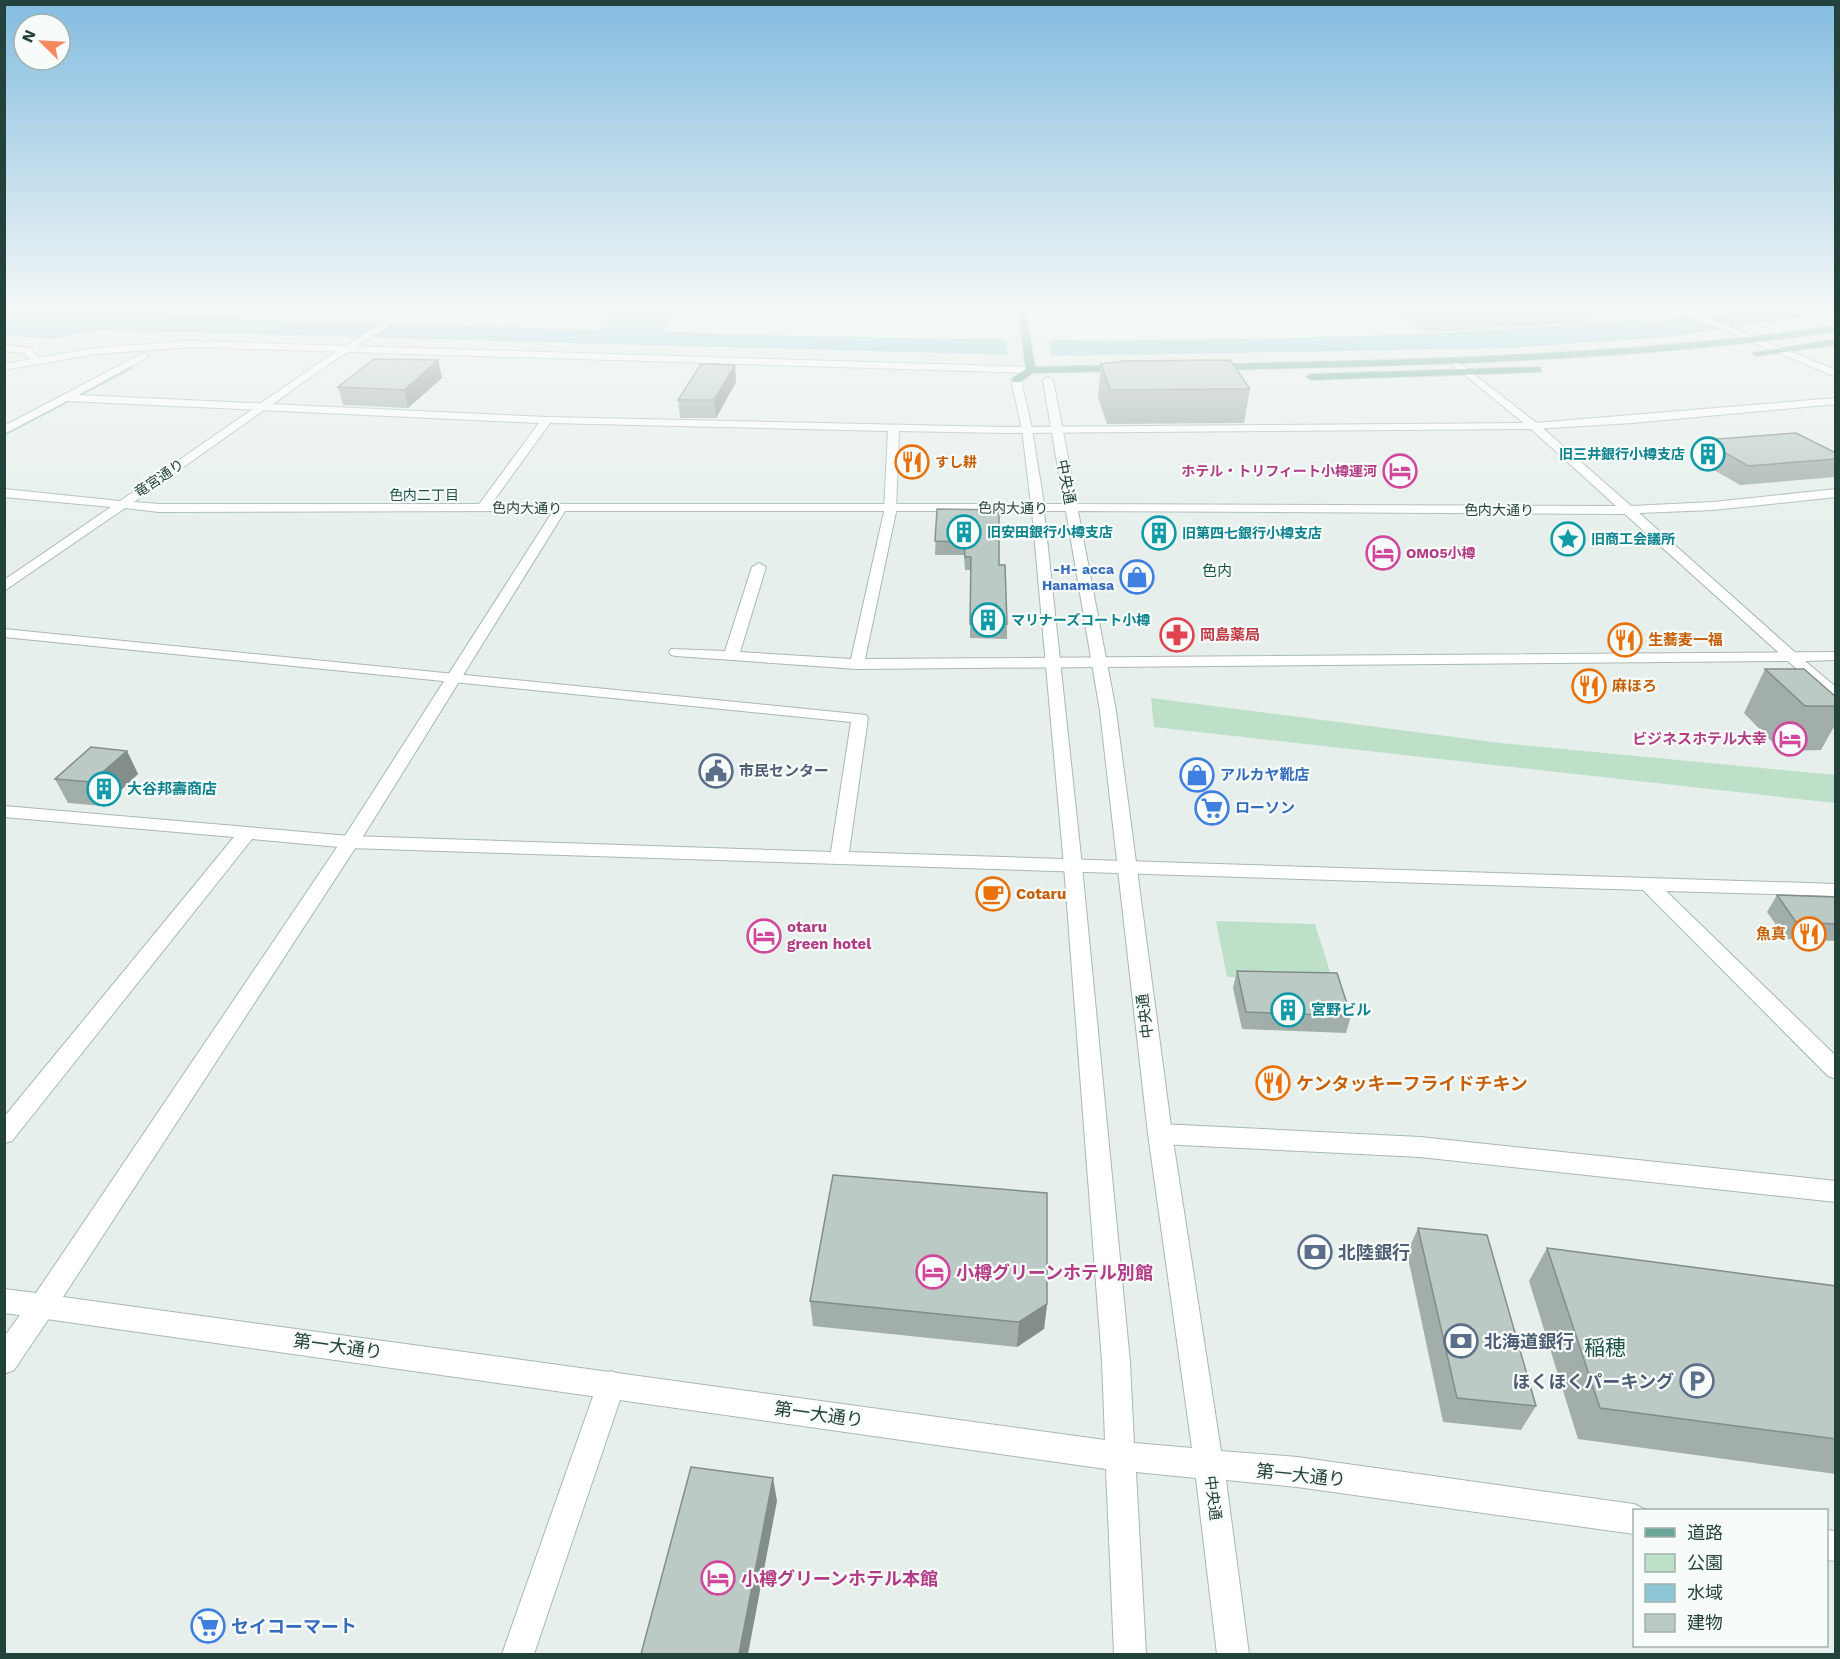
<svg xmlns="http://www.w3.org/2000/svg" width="1840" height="1659" viewBox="0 0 1840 1659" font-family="'Work Sans','Noto Sans JP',sans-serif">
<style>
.green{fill:#bee0c9}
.water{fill:#8dc7d5}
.pier{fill:#e6efeb}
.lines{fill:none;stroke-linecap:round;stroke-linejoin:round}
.stream{fill:#8dc7d5;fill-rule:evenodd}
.minor-casing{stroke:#a8b8b3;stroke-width:2}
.tertiary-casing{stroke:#a8b8b3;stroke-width:2}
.secondary-casing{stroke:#a4bbb4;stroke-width:2}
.primary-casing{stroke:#c1cac8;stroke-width:2}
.minor{fill:#fff;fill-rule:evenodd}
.tertiary{fill:#fff;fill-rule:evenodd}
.secondary{fill:#fff;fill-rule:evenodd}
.primary{fill:#69a698;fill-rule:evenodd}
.wall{fill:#a1aea9}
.shaded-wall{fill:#838d89}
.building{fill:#bbcac4;stroke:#838d89;stroke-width:1.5}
.labels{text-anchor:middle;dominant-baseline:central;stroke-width:4.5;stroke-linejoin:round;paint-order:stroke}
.far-culture-label{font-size:14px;font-weight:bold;fill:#0d838f;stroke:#f7fbf9;text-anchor:start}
.far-food-label{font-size:14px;font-weight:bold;fill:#c56008;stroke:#f7fbf9;text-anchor:start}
.far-hotel-label{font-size:14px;font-weight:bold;fill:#b23c85;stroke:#f7fbf9;text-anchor:end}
.far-street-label{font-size:14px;fill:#23423b;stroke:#f7fbf9}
.far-neighbourhood-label{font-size:14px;fill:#1e554a;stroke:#f7fbf9}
.far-shop-label{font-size:14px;font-weight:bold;fill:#366cbe;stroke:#f7fbf9;text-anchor:end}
.street-label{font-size:15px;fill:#23423b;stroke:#f7fbf9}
.far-quarter-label{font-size:15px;fill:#1e554a;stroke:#f7fbf9}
.health-label{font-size:15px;font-weight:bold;fill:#be3a42;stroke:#f7fbf9;text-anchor:start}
.food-label{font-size:15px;font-weight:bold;fill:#c56008;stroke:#f7fbf9;text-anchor:start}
.hotel-label{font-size:15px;font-weight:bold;fill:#b23c85;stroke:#f7fbf9;text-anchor:end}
.service-label{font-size:15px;font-weight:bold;fill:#4e5e75;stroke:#f7fbf9;text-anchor:start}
.shop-label{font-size:15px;font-weight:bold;fill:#366cbe;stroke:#f7fbf9;text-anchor:start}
.culture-label{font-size:15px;font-weight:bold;fill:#0d838f;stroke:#f7fbf9;text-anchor:start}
.near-food-label{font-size:18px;font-weight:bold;fill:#c56008;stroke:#f7fbf9;text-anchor:start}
.near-service-label{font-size:18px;font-weight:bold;fill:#4e5e75;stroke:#f7fbf9;text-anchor:start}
.near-hotel-label{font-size:18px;font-weight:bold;fill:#b23c85;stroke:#f7fbf9;text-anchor:start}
.near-street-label{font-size:18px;fill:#23423b;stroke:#f7fbf9}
.near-shop-label{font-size:18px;font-weight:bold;fill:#366cbe;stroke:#f7fbf9;text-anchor:start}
.near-quarter-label{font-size:21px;fill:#1e554a;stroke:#f7fbf9}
</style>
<rect width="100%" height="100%" fill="#e6efeb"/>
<path class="green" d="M1151,698L1501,743L1835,775V803L1154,727Z
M1216,921L1315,924L1333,981L1227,977Z"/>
<path class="water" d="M4,312H135L278,320L599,330L606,327L613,312H672L664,330L667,332C992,342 1317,348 1641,319L1649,322L1748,312H1832L1668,337L1510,348L1052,356L100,330L50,339L5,335Z"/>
<path class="pier" d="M1049,340L1052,357H1008L1006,341Z"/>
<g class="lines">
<path class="stream" d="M129,367L134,368L4,436V431Z"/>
<defs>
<path id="minor" d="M143,353L148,356L146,358L78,395L547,417L1003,427L1534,423L1836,398V404L1632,423L1534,429L1003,433L899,431L896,512L865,659L1836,652V660L1805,661L1836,687V701L1830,699L1788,661L857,669L676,656L671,655L669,652L671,649L725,651L752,567L759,563L766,567L740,652L851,659L884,512L888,431L550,423L487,510L483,511L477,507L539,423L67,401L4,434V426Z
M4,629L866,715L868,718L849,852L1836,884V896L1666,891L1836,1056V1079L1828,1076L1643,890L350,848L252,839L12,1141L4,1143V1117L234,837L4,817V806L350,836L831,852L851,722L4,637Z
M1160,1124L1420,1137L1836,1181V1202L1420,1157L1160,1144L1152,1141L1148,1134L1152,1127Z
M43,1293L52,1296L56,1305L52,1314L14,1370L4,1374V1337L34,1296Z
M611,1371L621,1375L625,1385L534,1654H502L597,1385L601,1375Z"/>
<path id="tertiary" d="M400,312H410L335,360L134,502L159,504H1031L1022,429L1011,380L1016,377L1021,380L1032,429L1044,504H1064L1043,380L1048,377L1053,380L1077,504L1616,506L1530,428L1450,363V359L1453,358L1538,424L1631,506L1713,502L1836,489V497L1713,510L1639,513L1798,655L1800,658L1798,661H1788L1625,514L1078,511L1116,711L1172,1134L1221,1451L1297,1457L1634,1504L1646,1510H1634V1534L1297,1487L1226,1480L1249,1654H1217L1196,1478L1136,1472L1146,1654H1114L1106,1469L4,1313V1289L36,1293L350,828L553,511L159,512L125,508L4,591V580L111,507L4,497V489L120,501L329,356ZM565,511H1032L1064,866L1102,1362L1105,1440L63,1297L367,830ZM1044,511H1066L1100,711L1148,1134L1192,1448L1134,1443L1130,1362L1082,866Z
M1681,312H1692L1836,370V377Z
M4,345L30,348L42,361L34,363L24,353L4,351Z
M1826,1530L1836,1531V1561L1826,1560Z"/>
<path id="secondary" d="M190,341L1031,367L1036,370L1031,373L190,347L95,354L4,370V364L95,348Z"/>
<path id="primary" d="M1018,312H1026L1035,367L1125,365L1130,368L1125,371L1033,373L1020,382H1012V378L1026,369Z
M1836,326V332C1627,361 1419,366 1209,370L1204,367L1209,364C1419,360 1627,355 1836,326Z
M1836,339V345L1757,356L1752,353Z
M1538,367L1541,368V372L1311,380L1306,377L1311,374Z"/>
</defs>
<use href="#minor" class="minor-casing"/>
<use href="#tertiary" class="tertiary-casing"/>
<use href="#secondary" class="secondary-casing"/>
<use href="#primary" class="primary-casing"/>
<use href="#minor" class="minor"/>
<use href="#tertiary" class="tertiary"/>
<use href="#secondary" class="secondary"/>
<use href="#primary" class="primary"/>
</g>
<path class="wall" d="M1396,312H1593L1590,322L1427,332Z
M438,360L442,378L408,408L343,405L338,387Z
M1101,364L1250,389L1244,423L1107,424L1098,397Z
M735,365L736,382L716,418H680L678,400Z
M1703,440L1836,453V476L1835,477L1740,485L1695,459Z
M937,509L999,565L1007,624V639L970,638V570H965L964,555H935Z
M1765,669L1836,697V723L1821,750L1781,751L1744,713Z
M127,751L138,774L104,806L68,803L55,779Z
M1777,895L1836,898V941L1786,939L1767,912Z
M1237,971L1351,1016L1346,1033L1242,1029L1233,988Z
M1418,1228L1536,1406L1521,1430L1443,1422L1407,1253Z
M1547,1248L1836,1286V1474L1578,1439L1529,1281Z
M810,1301L1047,1304L1044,1329L1017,1347L813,1326Z"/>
<path class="shaded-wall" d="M438,360L442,378L408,408L404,390Z
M735,365L736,382L716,418L714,400Z
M127,751L138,774L104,806L91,782Z
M1047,1304L1044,1329L1017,1347L1019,1322Z
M773,1478L777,1501L748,1654H739Z"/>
<path class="building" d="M1425,312H1500L1431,316Z
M374,359L438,360L404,390L338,387Z
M1230,360L1250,389L1110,390L1101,364L1123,361Z
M701,364L735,365L714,400H678Z
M1796,433L1836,453V459L1748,466L1703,440Z
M937,509L999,510V565H1005L1007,624H970L971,557H965L964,542L935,541Z
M1765,669H1804L1836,697V706H1805Z
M91,747L127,751L91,782L55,779Z
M1777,895L1835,897L1836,924L1796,922Z
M1237,971L1337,973L1351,1016L1246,1012Z
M833,1175L1047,1193V1304L1019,1322L810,1301Z
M1418,1228L1487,1235L1536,1406L1457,1398Z
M1547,1248L1836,1286V1439L1600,1408Z
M691,1467L773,1478L739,1654H641Z"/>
<linearGradient id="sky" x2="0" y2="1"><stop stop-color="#83bce0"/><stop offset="0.57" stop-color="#f4f8f6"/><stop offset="1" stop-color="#f4f8f6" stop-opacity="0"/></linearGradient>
<rect width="1840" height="544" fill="url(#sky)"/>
<defs>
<symbol id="building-ring" viewBox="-11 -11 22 22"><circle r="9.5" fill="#f7fbf9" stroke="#0f9aa8" stroke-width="1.5"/><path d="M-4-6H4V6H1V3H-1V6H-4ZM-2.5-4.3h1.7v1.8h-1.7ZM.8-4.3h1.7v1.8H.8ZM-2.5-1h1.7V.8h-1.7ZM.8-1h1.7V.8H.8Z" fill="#0f9aa8"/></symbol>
<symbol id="restaurant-ring" viewBox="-11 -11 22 22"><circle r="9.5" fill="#f7fbf9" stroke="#e8710a" stroke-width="1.5"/><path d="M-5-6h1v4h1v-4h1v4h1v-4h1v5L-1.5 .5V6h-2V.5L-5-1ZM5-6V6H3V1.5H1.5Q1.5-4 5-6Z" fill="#e8710a"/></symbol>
<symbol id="hotel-ring" viewBox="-11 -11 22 22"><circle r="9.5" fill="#f7fbf9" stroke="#d1479c" stroke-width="1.5"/><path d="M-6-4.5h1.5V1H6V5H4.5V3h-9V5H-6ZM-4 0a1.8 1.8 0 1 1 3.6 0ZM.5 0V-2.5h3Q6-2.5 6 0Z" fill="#d1479c"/></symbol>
<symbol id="sight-ring" viewBox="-11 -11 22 22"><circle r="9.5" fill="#f7fbf9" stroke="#0f9aa8" stroke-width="1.5"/><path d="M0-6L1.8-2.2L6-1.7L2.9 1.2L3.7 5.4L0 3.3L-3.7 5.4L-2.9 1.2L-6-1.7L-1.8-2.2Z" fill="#0f9aa8"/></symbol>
<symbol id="shop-ring" viewBox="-11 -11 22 22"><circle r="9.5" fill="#f7fbf9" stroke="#3f7fe0" stroke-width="1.5"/><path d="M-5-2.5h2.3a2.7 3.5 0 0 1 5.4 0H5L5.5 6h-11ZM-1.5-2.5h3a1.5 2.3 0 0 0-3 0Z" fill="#3f7fe0"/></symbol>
<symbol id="pharmacy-ring" viewBox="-11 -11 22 22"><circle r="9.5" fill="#f7fbf9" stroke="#e0444e" stroke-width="1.5"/><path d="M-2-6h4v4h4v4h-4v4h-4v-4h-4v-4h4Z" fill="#e0444e"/></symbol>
<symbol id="civic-ring" viewBox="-11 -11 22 22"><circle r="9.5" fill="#f7fbf9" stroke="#5c6f8a" stroke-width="1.5"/><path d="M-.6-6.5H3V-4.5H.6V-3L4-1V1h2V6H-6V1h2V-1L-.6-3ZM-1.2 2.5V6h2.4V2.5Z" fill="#5c6f8a"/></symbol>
<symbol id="supermarket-ring" viewBox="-11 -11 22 22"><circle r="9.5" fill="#f7fbf9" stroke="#3f7fe0" stroke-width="1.5"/><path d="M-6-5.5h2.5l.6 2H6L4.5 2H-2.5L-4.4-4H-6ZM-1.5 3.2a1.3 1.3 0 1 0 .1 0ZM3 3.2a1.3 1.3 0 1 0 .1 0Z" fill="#3f7fe0"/></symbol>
<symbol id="cafe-ring" viewBox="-11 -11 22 22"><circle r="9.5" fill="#f7fbf9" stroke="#e8710a" stroke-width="1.5"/><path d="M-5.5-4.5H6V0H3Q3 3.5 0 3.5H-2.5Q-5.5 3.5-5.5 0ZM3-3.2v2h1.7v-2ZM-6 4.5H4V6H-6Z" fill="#e8710a"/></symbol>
<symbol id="bank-ring" viewBox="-11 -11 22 22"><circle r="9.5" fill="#f7fbf9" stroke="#5c6f8a" stroke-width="1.5"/><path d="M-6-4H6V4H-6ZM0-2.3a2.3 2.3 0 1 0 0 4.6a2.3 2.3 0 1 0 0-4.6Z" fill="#5c6f8a"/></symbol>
<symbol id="parking-ring" viewBox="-11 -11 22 22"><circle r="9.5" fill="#f7fbf9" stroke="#5c6f8a" stroke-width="1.5"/><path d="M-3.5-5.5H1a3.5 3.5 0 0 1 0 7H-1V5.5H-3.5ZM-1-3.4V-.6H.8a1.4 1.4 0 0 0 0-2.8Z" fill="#5c6f8a"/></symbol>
</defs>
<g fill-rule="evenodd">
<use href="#building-ring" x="1689" y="435" width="38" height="38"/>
<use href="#restaurant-ring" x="893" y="443" width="38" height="38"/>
<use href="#hotel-ring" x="1381" y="452" width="38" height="38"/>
<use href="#building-ring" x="945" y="513" width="38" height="38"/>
<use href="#building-ring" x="1140" y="514" width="38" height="38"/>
<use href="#sight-ring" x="1549" y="520" width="38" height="38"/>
<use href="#hotel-ring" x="1364" y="534" width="38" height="38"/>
<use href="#shop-ring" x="1118" y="558" width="38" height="38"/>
<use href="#building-ring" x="969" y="601" width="38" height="38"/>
<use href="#pharmacy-ring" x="1158" y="616" width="38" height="38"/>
<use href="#restaurant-ring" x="1606" y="621" width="38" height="38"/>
<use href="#restaurant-ring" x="1570" y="667" width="38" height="38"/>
<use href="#hotel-ring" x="1771" y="720" width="38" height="38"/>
<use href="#civic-ring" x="697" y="752" width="38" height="38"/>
<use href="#shop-ring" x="1178" y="756" width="38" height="38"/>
<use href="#building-ring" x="85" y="770" width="38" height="38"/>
<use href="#supermarket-ring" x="1193" y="789" width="38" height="38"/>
<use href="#cafe-ring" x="974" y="875" width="38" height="38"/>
<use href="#restaurant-ring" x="1790" y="915" width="38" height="38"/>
<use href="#hotel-ring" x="745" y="917" width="38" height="38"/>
<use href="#building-ring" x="1269" y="991" width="38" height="38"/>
<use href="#restaurant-ring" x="1254" y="1064" width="38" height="38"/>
<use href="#bank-ring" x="1296" y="1233" width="38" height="38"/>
<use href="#hotel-ring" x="914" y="1253" width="38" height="38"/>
<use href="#bank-ring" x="1442" y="1322" width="38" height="38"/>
<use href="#parking-ring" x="1678" y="1362" width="38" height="38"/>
<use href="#hotel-ring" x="699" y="1559" width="38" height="38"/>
<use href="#supermarket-ring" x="189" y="1607" width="38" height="38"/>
</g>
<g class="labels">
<g class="far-culture-label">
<text x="1685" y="454" text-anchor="end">旧三井銀行小樽支店</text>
<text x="987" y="532">旧安田銀行小樽支店</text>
<text x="1182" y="533">旧第四七銀行小樽支店</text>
<text x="1591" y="539">旧商工会議所</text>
<text x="1011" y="620">マリナーズコート小樽</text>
</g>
<g class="far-food-label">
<text x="935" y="462">すし耕</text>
</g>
<g class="far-hotel-label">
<text x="1377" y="471">ホテル・トリフィート小樽運河</text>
<text x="1406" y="553" text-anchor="start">OMO5小樽</text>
</g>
<g class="far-street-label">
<text transform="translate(159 478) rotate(-34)">竜宮通り</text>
<text transform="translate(527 508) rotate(1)">色内大通り</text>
<text transform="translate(1013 508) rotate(1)">色内大通り</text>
<text x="1499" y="510">色内大通り</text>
</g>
<g class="far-neighbourhood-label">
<text x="424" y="495">色内二丁目</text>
</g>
<g class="far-shop-label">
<text x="1114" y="569">-H- acca<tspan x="1114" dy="16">Hanamasa</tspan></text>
</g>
<g class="street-label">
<text transform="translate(1066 482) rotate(79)">中央通</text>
<text transform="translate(1145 1016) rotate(-97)">中央通</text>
<text transform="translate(1213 1498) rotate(83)">中央通</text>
</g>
<g class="far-quarter-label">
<text x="1217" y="571">色内</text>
</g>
<g class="health-label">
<text x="1200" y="635">岡島薬局</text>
</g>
<g class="food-label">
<text x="1648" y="640">生蕎麦一福</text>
<text x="1612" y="686">麻ほろ</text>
<text x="1016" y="894">Cotaru</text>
<text x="1786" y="934" text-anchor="end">魚真</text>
</g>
<g class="hotel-label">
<text x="1767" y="739">ビジネスホテル大幸</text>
<text x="787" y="927" text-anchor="start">otaru<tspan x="787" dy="17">green hotel</tspan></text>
</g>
<g class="service-label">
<text x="739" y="771">市民センター</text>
</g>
<g class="shop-label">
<text x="1220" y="775">アルカヤ靴店</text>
<text x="1235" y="808">ローソン</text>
</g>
<g class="culture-label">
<text x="127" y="789">大谷邦壽商店</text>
<text x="1311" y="1010">宮野ビル</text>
</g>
<g class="near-food-label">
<text x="1296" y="1083">ケンタッキーフライドチキン</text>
</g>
<g class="near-service-label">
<text x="1338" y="1252">北陸銀行</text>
<text x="1484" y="1341">北海道銀行</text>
<text x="1674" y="1381" text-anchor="end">ほくほくパーキング</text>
</g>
<g class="near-hotel-label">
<text x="956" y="1272">小樽グリーンホテル別館</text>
<text x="741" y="1578">小樽グリーンホテル本館</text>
</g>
<g class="near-street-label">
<text transform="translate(338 1346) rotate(8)">第一大通り</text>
<text transform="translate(819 1414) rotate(8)">第一大通り</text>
<text transform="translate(1301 1475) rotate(6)">第一大通り</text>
</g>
<g class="near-shop-label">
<text x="231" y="1626">セイコーマート</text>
</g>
<g class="near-quarter-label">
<text x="1605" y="1347">稲穂</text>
</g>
</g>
<rect width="1840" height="1659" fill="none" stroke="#23423b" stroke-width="12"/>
<rect x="1633" y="1509" width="195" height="138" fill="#f7fbf9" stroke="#a2b1ad" stroke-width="1.5"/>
<rect x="1645" y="1528" width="30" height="9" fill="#69a698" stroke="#a2b1ad" stroke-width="1.5"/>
<text x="1687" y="1539" font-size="18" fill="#23423b">道路</text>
<rect x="1645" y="1554" width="30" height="18" fill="#bee0c9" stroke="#a2b1ad" stroke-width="1.5"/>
<text x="1687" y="1569" font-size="18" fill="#23423b">公園</text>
<rect x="1645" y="1584" width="30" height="18" fill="#8dc7d5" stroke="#a2b1ad" stroke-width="1.5"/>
<text x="1687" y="1599" font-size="18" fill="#23423b">水域</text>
<rect x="1645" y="1614" width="30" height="18" fill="#bbcac4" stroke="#a2b1ad" stroke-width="1.5"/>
<text x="1687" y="1629" font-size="18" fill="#23423b">建物</text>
<g transform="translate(42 42) rotate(294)"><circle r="28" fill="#f7fbf9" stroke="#a2b1ad" stroke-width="1.5"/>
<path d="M0-4.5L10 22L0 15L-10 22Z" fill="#f6885d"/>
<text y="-9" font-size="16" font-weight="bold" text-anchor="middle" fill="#23423b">N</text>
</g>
</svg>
